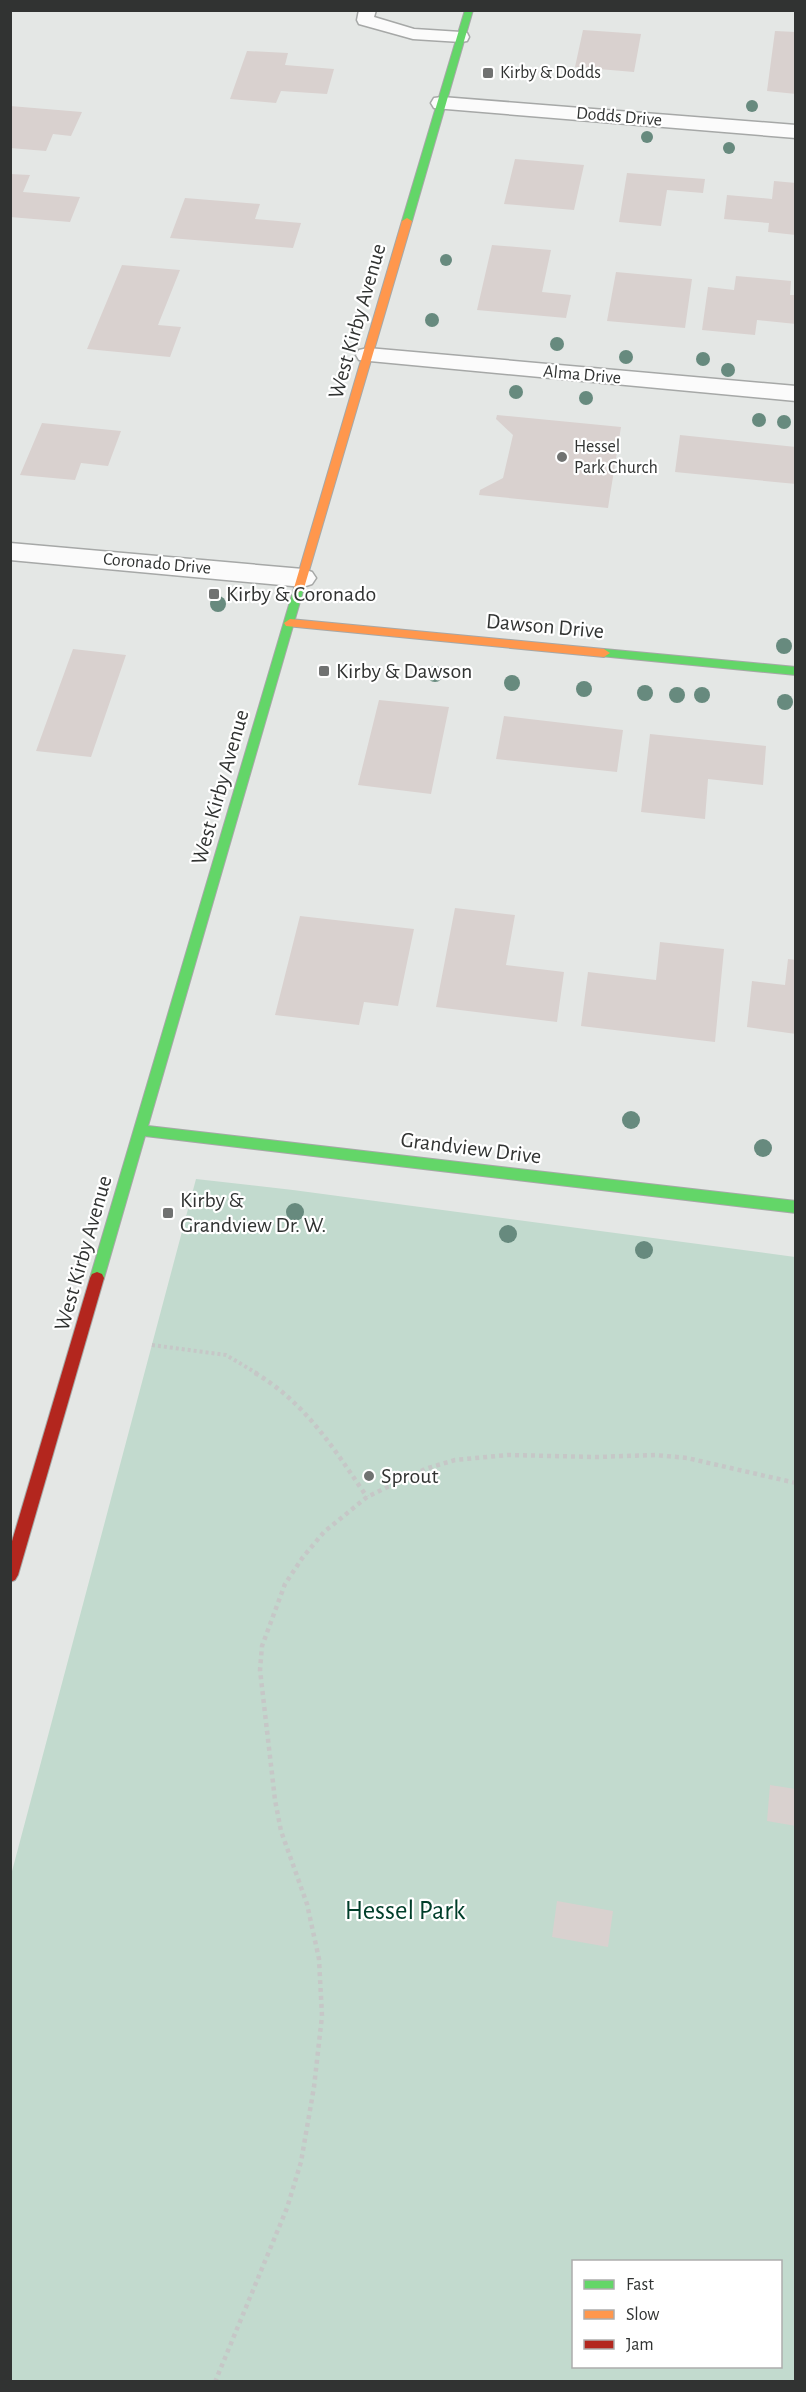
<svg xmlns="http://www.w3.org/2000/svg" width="806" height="2392" viewBox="0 0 806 2392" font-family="'Alegreya Sans',sans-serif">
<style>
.green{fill:#c2dace;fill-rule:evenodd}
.building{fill:#d9d1cf}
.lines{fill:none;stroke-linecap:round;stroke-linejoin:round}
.lane-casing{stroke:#a6a8a7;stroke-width:3}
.street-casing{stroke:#a6a8a7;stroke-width:3}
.fast-casing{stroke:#a6a8a7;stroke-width:2}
.slow-casing{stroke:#a6a8a7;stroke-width:2}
.jam-casing{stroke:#a6a8a7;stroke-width:2}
.path-far1{stroke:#c6c7c7;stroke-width:4;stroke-dasharray:3 3;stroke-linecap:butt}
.path{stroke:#c6c7c7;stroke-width:4.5;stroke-dasharray:4 4;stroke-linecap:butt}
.lane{fill:#fbfbfb;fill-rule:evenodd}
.street{fill:#fbfbfb;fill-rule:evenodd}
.fast{fill:#63d668;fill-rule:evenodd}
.slow{fill:#ff974d;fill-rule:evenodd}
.jam{fill:#b3261e;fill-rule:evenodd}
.tree{fill:#678a7e}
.poi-dot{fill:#707271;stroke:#fff;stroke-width:2}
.labels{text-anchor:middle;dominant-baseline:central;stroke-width:4.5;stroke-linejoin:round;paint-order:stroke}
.far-poi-label{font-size:18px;fill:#313332;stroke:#fff;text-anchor:start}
.far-street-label{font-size:18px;fill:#313332;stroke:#fff}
.street-label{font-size:22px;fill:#313332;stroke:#fff}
.poi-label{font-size:22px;fill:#313332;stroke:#fff;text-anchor:start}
.near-park-label{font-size:27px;fill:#003e2a;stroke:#fff}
</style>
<rect width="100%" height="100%" fill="#e4e7e5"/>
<path class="green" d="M196,1179L293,1190L795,1257V2381L11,2382V1875ZM574,2262H780V2366H574Z"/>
<path class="building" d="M583,30L641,34L634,72L575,67Z
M775,31L796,32V94L767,91Z
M247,51L288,53L285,65L334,69L327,94L281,91L276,103L230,99Z
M10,106L82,112L71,136L53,134L46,151L10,148Z
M515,159L584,165L574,210L504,204Z
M627,173L705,179L703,193L667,190L661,226L619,222Z
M10,174L30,175L23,192L80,197L70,222L10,217Z
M774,181L796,183V235L768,232L769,223L724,219L727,195L772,199Z
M185,198L260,204L255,219L301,223L293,248L170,238Z
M492,245L551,250L542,292L571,295L566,318L477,310Z
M122,265L180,270L158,325L181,327L170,357L87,349Z
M616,272L692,279L685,328L607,321Z
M736,276L791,281L790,295H796V324L757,320L755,335L702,330L708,287L734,290Z
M497,415L621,427L608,508L479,495L480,490L503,478L513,435L496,419Z
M42,423L121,431L108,466L81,463L75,480L20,475Z
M680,435L796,447V484L675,472Z
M73,649L126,655L91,757L36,751Z
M379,700L449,707L431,794L358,785Z
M504,716L623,730L617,772L496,759Z
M650,734L766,746L763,785L708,779L705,819L641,812Z
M455,908L515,915L506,965L564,972L557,1022L436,1007Z
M300,916L414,929L398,1006L364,1002L359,1025L275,1015Z
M660,942L724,949L715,1042L581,1026L588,972L656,980Z
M788,959L796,960V1034L747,1027L752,981L785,985Z
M770,1785L796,1789V1826L767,1821Z
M557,1901L613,1911L608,1947L552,1937Z"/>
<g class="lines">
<defs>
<path id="lane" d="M359,10H376L374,17L414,29L461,32L467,33L469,37L467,41L461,42L413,39L359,24L357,20Z"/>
<path id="street" d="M442,97L796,125V138L434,108L431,103L434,98Z
M368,348L796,386V401L359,360L356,355L359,350Z
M10,543L303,569L312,572L316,578L312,584L303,587L10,560Z"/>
<path id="fast" d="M465,10H473L412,221L404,223L402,221Z
M299,584L304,588L148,1126L796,1201V1213L145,1136L104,1278L102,1282L97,1284L92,1282L90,1278L294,588Z
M604,649L796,667V675L600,656L598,653Z"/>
<path id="slow" d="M407,218L412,221L304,588L299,592L295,591L294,588L402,221Z
M290,619L604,649L610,653L604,657L286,626L284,623Z"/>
<path id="jam" d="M97,1272L102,1274L104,1278L18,1575L15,1580L10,1582V1548L90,1278L92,1274Z"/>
</defs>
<use href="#lane" class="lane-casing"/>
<use href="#street" class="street-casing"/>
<use href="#fast" class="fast-casing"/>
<use href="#slow" class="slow-casing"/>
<use href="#jam" class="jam-casing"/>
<path class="path-far1" d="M152,1345L226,1355L258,1374"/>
<path class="path" d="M255,1373C306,1403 334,1449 367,1497
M215,2382L287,2208L301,2162L314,2087L322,2016L319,1959L307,1904L281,1831L275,1800L260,1670L262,1646L285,1584L303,1557L324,1532L367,1497L425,1469L455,1460L508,1455L596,1457L655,1455L687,1458L796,1483"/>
<use href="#lane" class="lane"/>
<use href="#street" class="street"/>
<use href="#fast" class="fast"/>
<use href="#slow" class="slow"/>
<use href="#jam" class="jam"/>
</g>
<g class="tree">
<circle cx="752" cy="106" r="6"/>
<circle cx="647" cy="137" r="6"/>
<circle cx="729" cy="148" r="6"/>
<circle cx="446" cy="260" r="6"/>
<circle cx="432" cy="320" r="7"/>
<circle cx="557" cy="344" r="7"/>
<circle cx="626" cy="357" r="7"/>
<circle cx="703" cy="359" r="7"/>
<circle cx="728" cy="370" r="7"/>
<circle cx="516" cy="392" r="7"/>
<circle cx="586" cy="398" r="7"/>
<circle cx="759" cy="420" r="7"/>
<circle cx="784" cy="422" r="7"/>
<circle cx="218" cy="604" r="8"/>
<circle cx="784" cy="646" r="8"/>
<circle cx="435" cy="674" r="8"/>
<circle cx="512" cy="683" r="8"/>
<circle cx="584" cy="689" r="8"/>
<circle cx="645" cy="693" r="8"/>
<circle cx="677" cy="695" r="8"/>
<circle cx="702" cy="695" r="8"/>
<circle cx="785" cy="702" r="8"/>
<circle cx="631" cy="1120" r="9"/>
<circle cx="763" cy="1148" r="9"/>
<circle cx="295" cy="1212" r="9"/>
<circle cx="508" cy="1234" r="9"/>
<circle cx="644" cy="1250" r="9"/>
</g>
<g class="poi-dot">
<rect x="482" y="67" width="12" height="12" rx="3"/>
<circle cx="562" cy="457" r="6"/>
<rect x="208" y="588" width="12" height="12" rx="3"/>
<rect x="318" y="665" width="12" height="12" rx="3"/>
<rect x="162" y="1207" width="12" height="12" rx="3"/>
<circle cx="369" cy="1476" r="6"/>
</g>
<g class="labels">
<g class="far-poi-label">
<text x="500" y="73">Kirby &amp; Dodds</text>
<text x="574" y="447">Hessel<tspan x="574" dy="21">Park Church</tspan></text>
</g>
<g class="far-street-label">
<text transform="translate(619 117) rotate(5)">Dodds Drive</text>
<text transform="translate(582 375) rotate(5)">Alma Drive</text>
<text transform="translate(157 564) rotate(5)">Coronado Drive</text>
</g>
<g class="street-label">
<text transform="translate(357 321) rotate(-74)">West Kirby Avenue</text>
<text transform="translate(545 626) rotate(5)">Dawson Drive</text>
<text transform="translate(220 787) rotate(-74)">West Kirby Avenue</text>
<text transform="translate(471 1148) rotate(7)">Grandview Drive</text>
<text transform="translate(83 1253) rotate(-74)">West Kirby Avenue</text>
</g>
<g class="poi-label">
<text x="226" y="594">Kirby &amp; Coronado</text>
<text x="336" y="671">Kirby &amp; Dawson</text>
<text x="180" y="1200">Kirby &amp;<tspan x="180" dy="25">Grandview Dr. W.</tspan></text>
<text x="381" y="1476">Sprout</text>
</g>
<g class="near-park-label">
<text x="405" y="1910">Hessel Park</text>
</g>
</g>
<rect width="806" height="2392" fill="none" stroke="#313332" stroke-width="24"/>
<rect x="572" y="2260" width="210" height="108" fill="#ffffff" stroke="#adadad" stroke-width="1.5"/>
<rect x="584" y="2280" width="30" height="9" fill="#63d668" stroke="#adadad" stroke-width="1.5"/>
<text x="626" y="2290" font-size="18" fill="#313332">Fast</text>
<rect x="584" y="2310" width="30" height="9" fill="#ff974d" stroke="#adadad" stroke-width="1.5"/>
<text x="626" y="2320" font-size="18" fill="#313332">Slow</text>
<rect x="584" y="2340" width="30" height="9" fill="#b3261e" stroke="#adadad" stroke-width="1.5"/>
<text x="626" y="2350" font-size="18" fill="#313332">Jam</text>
</svg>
